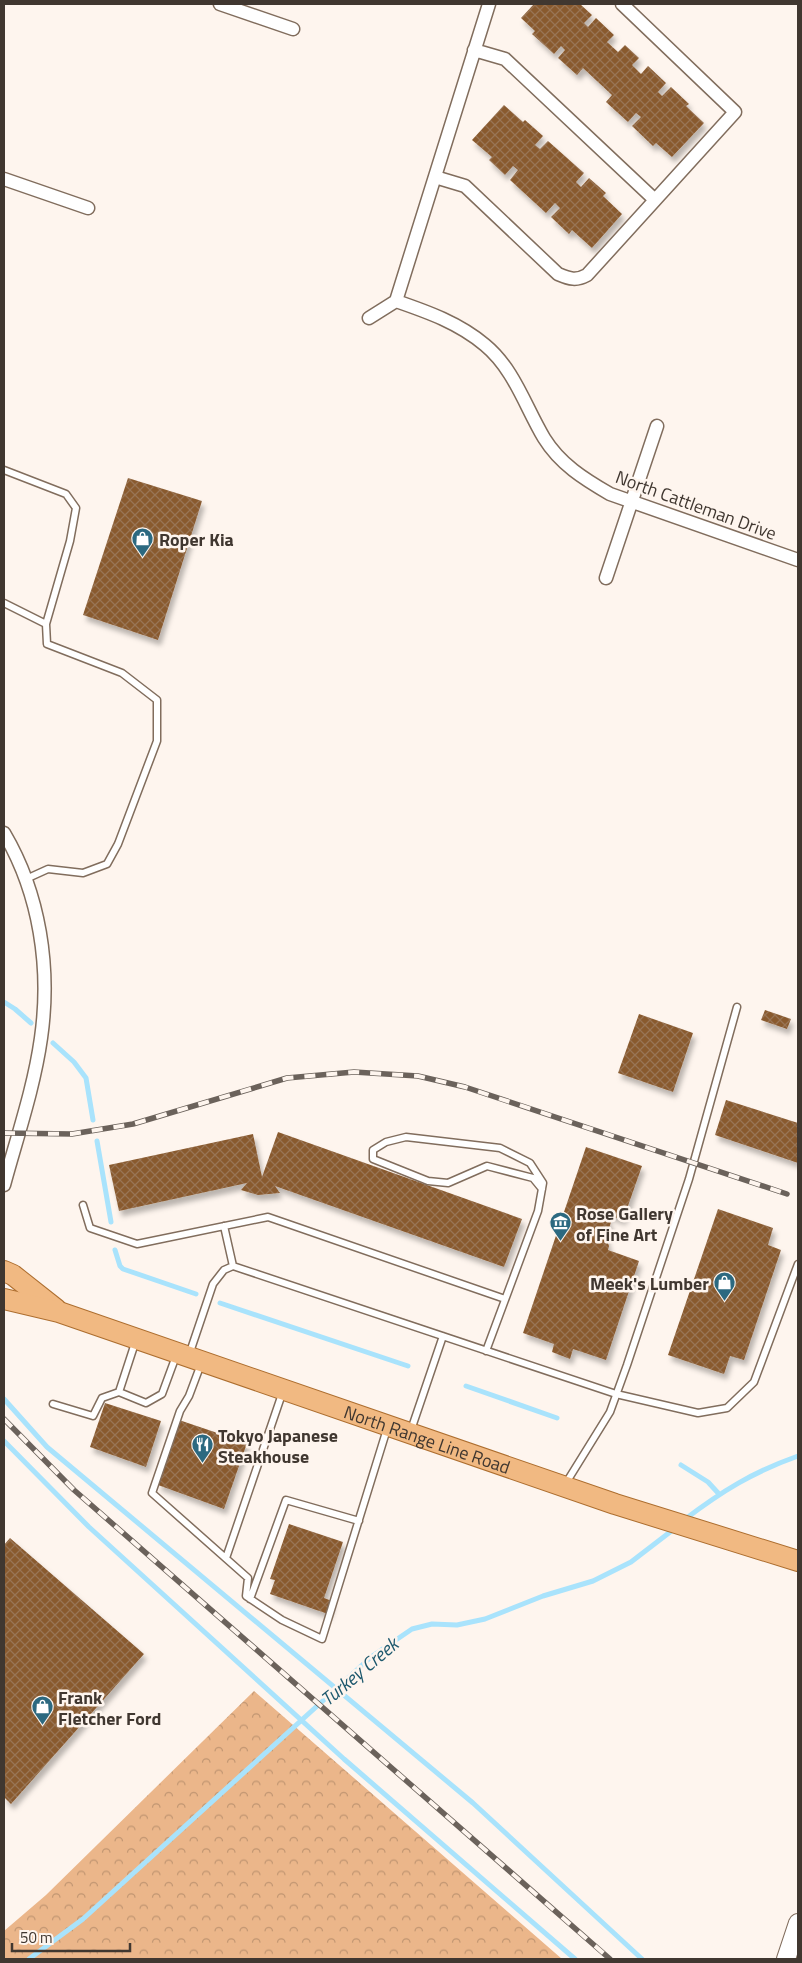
<svg xmlns="http://www.w3.org/2000/svg" width="802" height="1963" viewBox="0 0 802 1963" font-family="'Titillium Web',sans-serif">
<style>
.forest{fill:url(#forest-crowns)}
.lines{fill:none;stroke-linecap:round;stroke-linejoin:round}
.stream{stroke:#a9e3fc;stroke-width:5}
.building{fill:url(#building-cross-hatch);filter:url(#shadow)}
.service-casing{stroke:#816d5d;stroke-width:9}
.minor-casing{stroke:#816d5d;stroke-width:15}
.secondary-casing{stroke:#816d5d;stroke-width:20}
.primary-casing{stroke:#ad6e2f;stroke-width:22}
.service{stroke:#fff;stroke-width:6}
.minor{stroke:#fff;stroke-width:12}
.secondary{stroke:#fff;stroke-width:18}
.primary{stroke:#f1b982;stroke-width:20}
.rail-casing{stroke:#6b625b;stroke-width:5.5}
.rail{stroke:#fef5ee;stroke-width:4;stroke-dasharray:11;stroke-linecap:butt}
.labels{text-anchor:middle;dominant-baseline:central;stroke-width:5;stroke-linejoin:round;paint-order:stroke}
.street-label{font-size:18px;fill:#403730;stroke:#fef5ee}
.poi-label{font-size:18px;font-weight:bold;fill:#403730;stroke:#fef5ee;text-anchor:start}
.water-label{font-size:19px;font-style:italic;fill:#1d586d;stroke:#fef5ee}
</style>
<defs>
<pattern id="forest-crowns" width="20" height="18" patternUnits="userSpaceOnUse" patternTransform="scale(1.25)"><rect width="20" height="18" fill="#ebb68a"/><path d="M2 6a3 3 0 1 1 6 0M12 15a3 3 0 1 1 6 0" fill="none" stroke="#c09571"/></pattern>
<pattern id="building-cross-hatch" width="8" height="8" patternUnits="userSpaceOnUse" patternTransform="scale(1.25)"><rect width="8" height="8" fill="#895a2f"/><path d="M0 0l8 8M0 8l8-8" fill="none" stroke="#987454"/></pattern>
<filter id="shadow"><feDropShadow dx="3" dy="5.5" stdDeviation="2.5" flood-color="#0004"/></filter>
</defs>
<rect width="100%" height="100%" fill="#fef5ee"/>
<path class="forest" d="M254,1691L562,1959H4V1931L46,1895Z"/>
<g class="lines">
<path class="stream" d="M4,1002L15,1009L31,1023
M53,1043L74,1062L86,1078L93,1120
M97,1141L111,1222
M115,1250L120,1266L123,1269L196,1294
M220,1303L408,1366
M466,1386L557,1418
M4,1399L47,1447L473,1803L642,1959
M4,1441L89,1527L344,1759L575,1959
M681,1465L708,1482L719,1494
M684,1520C722,1491 753,1472 798,1456
M29,1959L83,1919L371,1657L412,1629L432,1624L457,1625L485,1619L543,1596L593,1581L631,1562L674,1529"/>
</g>
<path class="building" d="M534,4H580L592,15L584,23L588,27L596,18L614,35L607,42L618,52L625,45L639,58L632,65L641,74L648,66L666,83L658,92L662,96L671,87L689,104L686,106L704,123L672,157L656,143L653,146L632,126L641,117L636,113L628,122L606,102L612,95L583,68L577,75L558,58L565,50L561,46L554,54L532,34L535,31L521,18Z
M504,105L523,122L525,120L543,136L535,145L540,149L548,141L584,173L576,182L581,187L589,178L606,193L603,196L622,214L592,248L572,230L569,234L551,217L560,208L555,203L546,213L510,180L518,170L513,166L505,175L489,160L492,157L472,140Z
M128,478L202,501L158,640L83,615Z
M765,1010L791,1019L787,1029L761,1020Z
M639,1014L693,1033L673,1092L618,1073Z
M726,1100L798,1123V1163L715,1135Z
M278,1132L522,1219L504,1267L275,1186L280,1193L258,1195L241,1190L247,1183L119,1211L109,1165L253,1134L262,1177Z
M586,1147L642,1166L623,1220L609,1215L607,1221L611,1222L606,1238L609,1246L608,1250L639,1261L606,1360L573,1349L570,1359L552,1352L554,1344L523,1333Z
M718,1209L773,1228L768,1245L781,1250L744,1360L730,1356L724,1374L668,1355Z
M105,1403L161,1421L146,1467L90,1447Z
M179,1420L247,1443L224,1509L158,1485Z
M289,1524L343,1542L324,1598L332,1601L328,1614L270,1594L275,1580L270,1579Z
M10,1538L144,1654L11,1804L4,1797V1545Z"/>
<g class="lines">
<defs>
<path id="service" d="M4,470L66,494L76,508L70,541L46,624L47,644L122,673L157,700V741L118,844L107,864L83,873L48,869L26,879
M4,603L46,624
M83,1205L90,1228L137,1244L268,1217L505,1299
M224,1226L233,1266
M136,1340L119,1392L146,1403L162,1394L176,1356
M486,1351L538,1211L543,1183L530,1163L500,1148L406,1137L386,1142L373,1150V1159L428,1181L448,1183L487,1166L533,1178L542,1189
M189,1355L213,1284L224,1270L233,1266L616,1394L698,1413L727,1408L754,1382L798,1264
M201,1364L189,1396L180,1411L152,1493L248,1578L246,1596L282,1620L322,1639L387,1429
M53,1404L93,1416L102,1398L119,1392
M411,1430L443,1336
M566,1483L610,1412L627,1365L689,1179L737,1007
M226,1558L283,1391
M250,1599L286,1500L359,1521"/>
<path id="minor" d="M220,4L293,29
M474,50L505,59L655,200
M435,177L465,186L558,274C570,279 576,281 587,275L735,112L622,4
M4,179L88,208
M396,301L489,4
M369,318L396,301C428,312 459,323 485,345C514,369 525,406 544,438C560,464 584,479 610,494L798,560
M606,578L657,426
M4,833C40,894 51,968 41,1038C34,1088 17,1137 4,1185"/>
<path id="secondary" d="M786,1959L798,1923"/>
<g id="primary">
<path d="M4,1271L13,1275L56,1309"/>
<path id="s1" d="M4,1299L59,1312L615,1504L798,1561"/>
</g>
</defs>
<use href="#service" class="service-casing"/>
<use href="#minor" class="minor-casing"/>
<use href="#secondary" class="secondary-casing"/>
<use href="#primary" class="primary-casing"/>
<use href="#service" class="service"/>
<use href="#minor" class="minor"/>
<use href="#secondary" class="secondary"/>
<use href="#primary" class="primary"/>
<defs>
<path id="rail" d="M4,1133L72,1134L133,1124L287,1078L354,1072L418,1076L465,1087L787,1194
M4,1419L74,1490L610,1959"/>
</defs>
<use href="#rail" class="rail-casing"/>
<use href="#rail" class="rail"/>
</g>
<defs>
<symbol id="shop-pin" viewBox="-11 -11 22 30"><path d="M0 17L-7.5 6A9.5 9.5 0 1 1 7.5 6Z" fill="#2c6980" stroke="#fef5ee"/><path d="M-5-2.5h2.3a2.7 3.5 0 0 1 5.4 0H5L5.5 6h-11ZM-1.5-2.5h3a1.5 2.3 0 0 0-3 0Z" fill="#fff"/></symbol>
<symbol id="museum-pin" viewBox="-11 -11 22 30"><path d="M0 17L-7.5 6A9.5 9.5 0 1 1 7.5 6Z" fill="#2c6980" stroke="#fef5ee"/><path d="M0-6L6-3V-2H-6V-3ZM-5-1h2V3h-2ZM-1-1h2V3h-2ZM3-1h2V3H3ZM-6 4H6V6H-6Z" fill="#fff"/></symbol>
<symbol id="restaurant-pin" viewBox="-11 -11 22 30"><path d="M0 17L-7.5 6A9.5 9.5 0 1 1 7.5 6Z" fill="#2c6980" stroke="#fef5ee"/><path d="M-5-6h1v4h1v-4h1v4h1v-4h1v5L-1.5 .5V6h-2V.5L-5-1ZM5-6V6H3V1.5H1.5Q1.5-4 5-6Z" fill="#fff"/></symbol>
</defs>
<g fill-rule="evenodd">
<use href="#shop-pin" x="130" y="526" width="25" height="34"/>
<use href="#museum-pin" x="548" y="1210" width="25" height="34"/>
<use href="#shop-pin" x="712" y="1270" width="25" height="34"/>
<use href="#restaurant-pin" x="190" y="1432" width="25" height="34"/>
<use href="#shop-pin" x="30" y="1694" width="25" height="34"/>
</g>
<g class="labels">
<g class="street-label">
<text transform="translate(696 505) rotate(20)">North Cattleman Drive</text>
<text stroke="none"><textPath href="#s1" startOffset="446">North Range Line Road</textPath></text>
</g>
<g class="poi-label">
<text x="159" y="539">Roper Kia</text>
<text x="576" y="1213">Rose Gallery<tspan x="576" dy="21">of Fine Art</tspan></text>
<text x="709" y="1283" text-anchor="end">Meek's Lumber</text>
<text x="218" y="1435">Tokyo Japanese<tspan x="218" dy="21">Steakhouse</tspan></text>
<text x="58" y="1697">Frank<tspan x="58" dy="21">Fletcher Ford</tspan></text>
</g>
<g class="water-label">
<text transform="translate(359 1671) rotate(-40)">Turkey Creek</text>
</g>
</g>
<rect width="802" height="1963" fill="none" stroke="#403730" stroke-width="10"/>
<path d="M12 1943v8h118v-8" fill="none" stroke="#403730" stroke-width="2.5"/>
<text x="20" y="1943" font-size="15" fill="#403730" stroke="#fef5ee" stroke-width="4" paint-order="stroke">50 m</text>
</svg>
